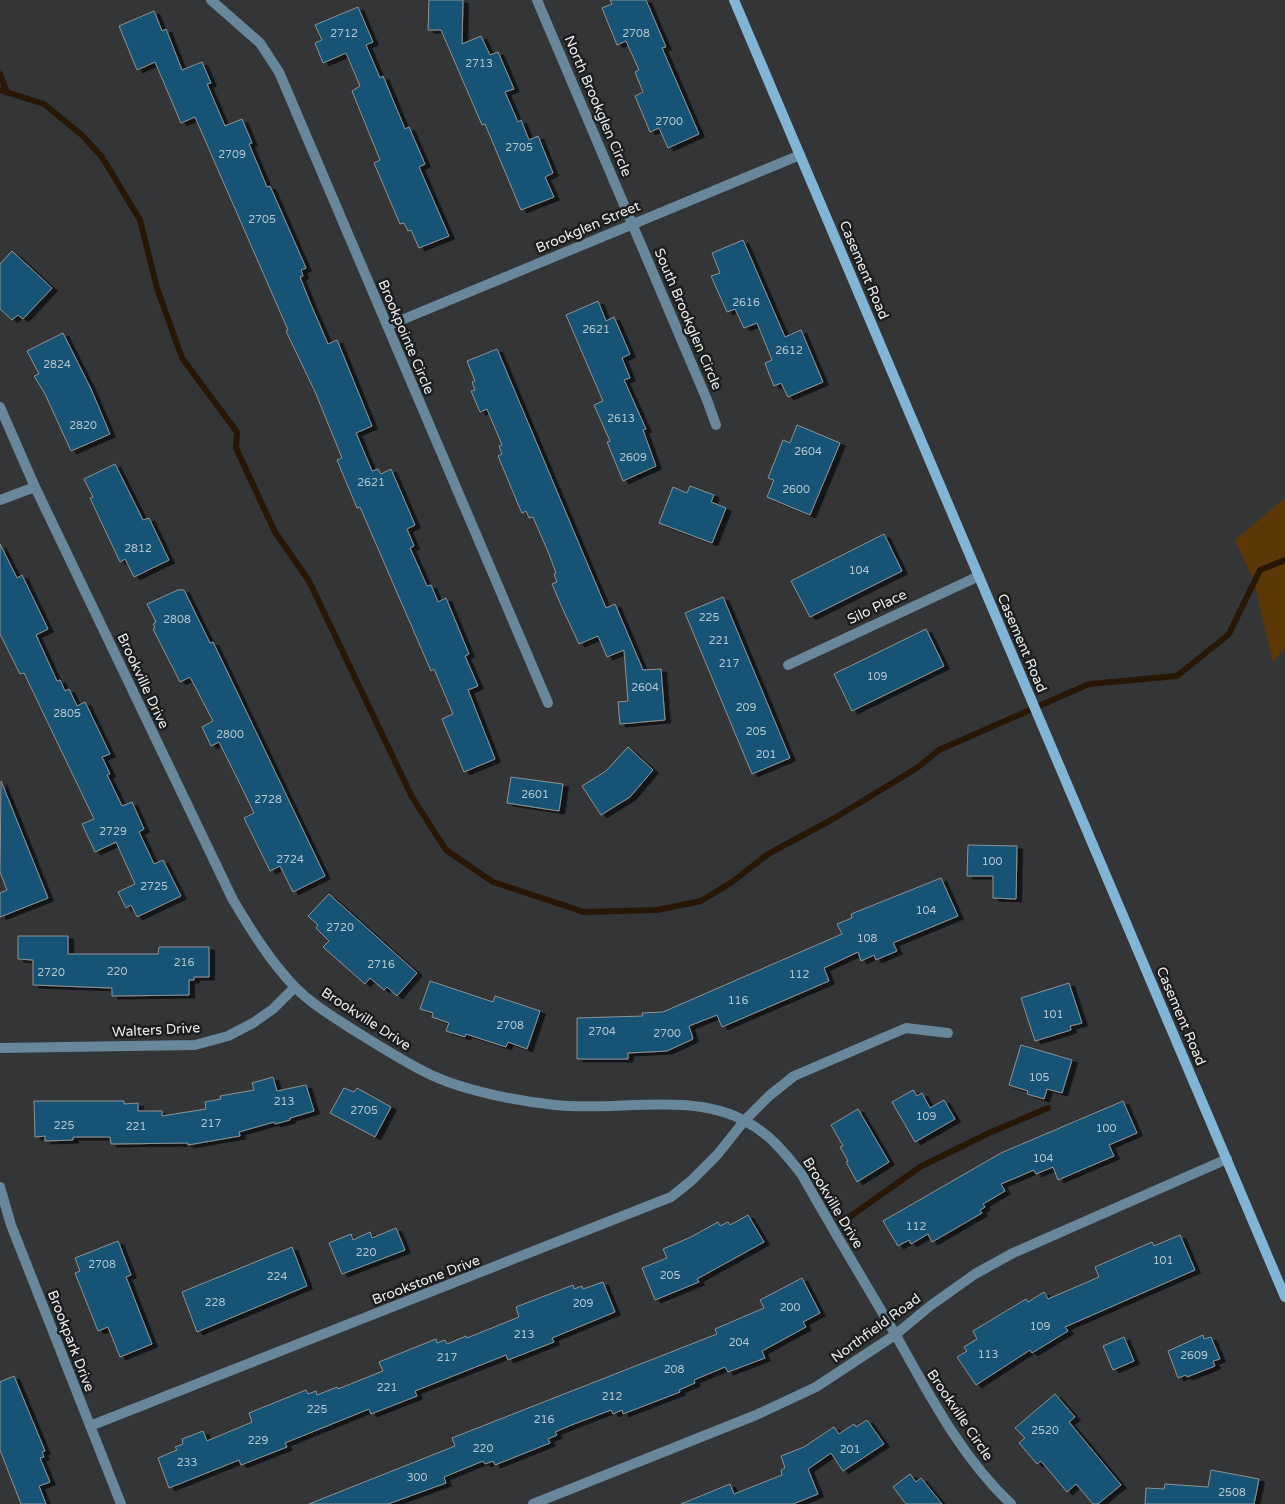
<svg xmlns="http://www.w3.org/2000/svg" width="1285" height="1504" viewBox="0 0 1285 1504" font-family="'Varela Round',sans-serif">
<style>
.green{fill:#5d3807}
.lines{fill:none;stroke-linecap:round;stroke-linejoin:round}
.stream{stroke:#291705;stroke-width:6}
.building{fill:#135375;stroke:#909395;filter:url(#shadow)}
.street{stroke:#68879b;stroke-width:10}
.secondary{stroke:#82b4d5;stroke-width:10}
.labels{text-anchor:middle;dominant-baseline:central;stroke-width:5;stroke-linejoin:round;paint-order:stroke}
.number-label{font-size:11px;fill:#b4c5ce}
.street-label{font-size:14px;fill:#eaebec;stroke:#1c1d1d}
</style>
<defs>
<filter id="shadow"><feDropShadow dx="5.5" dy="3" stdDeviation="0" flood-color="#0009"/></filter>
</defs>
<rect width="100%" height="100%" fill="#333537"/>
<path class="green" d="M1285,498V648L1273,663L1254,581L1235,540Z"/>
<g class="lines">
<path class="stream" d="M0,74L6,90
M0,90L44,104L83,136L102,157L140,220L157,288L182,358L237,432L236,448L275,532L309,581L412,797L446,850L493,882L584,912L657,910L701,901L732,882L768,854L833,819L917,768L939,750L1089,684L1177,676L1229,634L1260,570L1285,560
M841,1223L920,1167L989,1133L1048,1108"/>
</g>
<path class="building" d="M429,0H463L462,44L481,36L490,55L498,52L514,89L505,92L518,122L521,120L529,140L538,136L553,173L545,177L554,197L521,210L485,124L482,125L441,30H428Z
M610,0H646L666,47L662,48L699,134L668,148L659,128L650,132L635,96L643,92L635,72L639,70L626,41L617,45L602,8L612,4Z
M358,7L373,42L366,45L380,78L383,76L405,129L409,127L425,164L419,167L449,236L419,248L411,230L408,231L404,223L400,224L374,163L380,160L352,91L360,86L346,53L323,63L315,43L322,40L315,25Z
M154,11L162,31L166,29L182,70L202,62L211,83L207,84L225,126L242,119L252,143L249,144L267,187L270,186L306,268L301,270L303,276L300,277L309,300L328,344L337,340L372,426L356,433L372,471L378,469L381,474L391,469L415,525L407,529L414,546L410,548L427,586L431,585L438,602L446,598L469,654L465,656L478,686L468,690L495,759L464,772L442,719L453,714L434,669L431,671L360,507L357,508L337,460L342,458L316,394L286,331L288,330L195,117L181,123L155,62L137,70L119,26Z
M743,240L785,337L801,330L823,382L788,397L781,383L774,386L769,374L765,363L772,360L757,323L744,328L735,309L727,312L711,276L720,273L712,253Z
M12,251L52,288L23,319L18,315L12,320L0,309V264Z
M598,301L606,321L614,317L630,354L622,358L630,378L624,380L646,429L643,430L656,466L623,481L607,442L610,441L594,405L603,401L566,315Z
M63,333L91,389L110,434L71,451L45,394L34,376L39,374L27,351Z
M497,349L606,608L615,604L643,670L661,669L665,720L620,724L618,702L628,701L624,650L607,657L598,636L579,644L561,605L552,584L557,582L554,574L556,573L549,554L533,517L529,518L526,511L522,513L518,504L498,456L502,454L499,446L502,445L487,409L480,412L471,391L475,390L472,382L475,381L467,361Z
M797,425L840,443L810,515L767,497L774,480L768,478L783,440L790,443Z
M115,464L143,520L149,518L169,560L134,577L125,559L120,562L90,498L93,497L84,479Z
M690,486L714,495L711,502L726,508L712,543L659,523L673,487L687,493Z
M884,534L902,571L810,617L791,581Z
M0,544L17,578L22,575L48,629L36,635L57,681L60,680L65,691L69,689L77,706L85,702L110,754L102,757L110,774L107,775L122,806L132,802L144,829L139,832L154,864L163,860L181,896L137,917L131,905L126,908L118,892L135,884L116,842L95,852L82,824L94,819L24,673L20,674L0,634Z
M178,590H184L210,643L213,642L325,876L293,892L280,866L270,871L244,818L254,813L241,786L219,742L211,746L202,727L213,721L190,677L180,682L153,629L155,628L153,624L156,622L147,604Z
M723,597L790,758L752,774L685,613Z
M926,629L944,666L852,711L834,674Z
M628,747L653,770L630,797L601,815L582,786L606,771Z
M511,777L563,784L559,811L507,803Z
M1,781L48,898L0,917V893L7,890L0,872Z
M968,845L1017,846L1016,899L993,898V876H967Z
M941,878L958,916L893,943L897,951L876,960L874,955L861,961L858,952L824,968L829,981L722,1027L717,1015L689,1026L693,1039L667,1051L628,1053V1059H577V1018L643,1016L642,1013L663,1012L842,934L837,924L852,918L851,914Z
M329,894L417,973L397,996L387,987L384,990L370,978L365,984L323,947L329,941L316,928L318,925L308,916Z
M18,936H68V954H158L159,947H209V977H194V980H189V995L112,996V988L33,985V960L18,959Z
M430,981L493,1002L495,996L540,1011L527,1049L508,1042L506,1047L466,1034L465,1037L446,1031L449,1023L432,1017L433,1013L420,1009Z
M1069,983L1082,1023L1070,1026L1071,1030L1035,1041L1021,998Z
M1021,1045L1072,1060L1062,1093L1047,1089L1044,1099L1027,1094L1028,1091L1009,1085Z
M273,1077L277,1091L306,1085L314,1111L290,1118V1120L275,1124L274,1122L239,1132L240,1136L188,1145V1143L111,1144L110,1137H73V1140L45,1141V1136L35,1137L34,1101H124V1104L138,1103V1111H162V1116L206,1109L205,1102L221,1099L220,1096L254,1090L252,1083Z
M344,1088L354,1092L357,1088L391,1107L375,1137L330,1113Z
M913,1090L917,1096L922,1093L930,1108L944,1100L955,1119L915,1142L892,1102Z
M1123,1101L1137,1133L1109,1145L1114,1156L1058,1180L1053,1167L1036,1174L1034,1170L1001,1184L1005,1191L983,1204L985,1207L980,1210L982,1213L932,1242L928,1234L911,1244L909,1240L898,1246L883,1221L1001,1153Z
M858,1109L889,1162L857,1182L846,1162L848,1161L840,1147L843,1146L831,1125Z
M748,1215L764,1242L697,1279L699,1282L655,1300L642,1268L667,1258L663,1249L691,1237L718,1222L720,1226L728,1222L730,1225Z
M396,1228L405,1250L342,1274L329,1243L351,1234L353,1240L370,1232L372,1238Z
M1180,1235L1195,1270L1065,1327L1068,1331L1032,1353L1030,1350L976,1385L957,1357L967,1351L964,1347L977,1339L973,1331L1026,1299L1028,1302L1044,1292L1048,1299L1099,1277L1095,1267L1152,1242L1154,1246Z
M118,1241L131,1275L126,1277L152,1344L120,1357L108,1327L98,1331L75,1273L80,1271L75,1258Z
M292,1247L307,1286L197,1332L182,1292Z
M802,1278L820,1313L803,1322L806,1327L762,1351L765,1358L728,1372L725,1367L694,1380L695,1383L679,1390L680,1392L623,1414L622,1410L613,1414L611,1410L574,1424L555,1432L557,1435L548,1439L550,1443L495,1465L493,1461L485,1464L483,1461L444,1477L446,1483L388,1504H309L455,1446L452,1438L717,1334L715,1329L764,1308L760,1300Z
M603,1282L615,1312L552,1338L554,1342L508,1360L506,1355L415,1391L417,1396L371,1414L369,1409L285,1443L287,1447L241,1465L239,1460L169,1488L158,1458L177,1450L175,1447L183,1444L182,1439L203,1431L207,1441L252,1422L249,1413L306,1390L308,1394L316,1391L317,1395L337,1387L338,1389L383,1371L379,1362L411,1349L436,1339L437,1343L445,1340L447,1344L466,1336L467,1338L519,1317L516,1307L573,1285L574,1289L582,1286L583,1289Z
M1203,1335L1204,1339L1211,1337L1220,1359L1213,1361L1215,1366L1187,1377L1186,1375L1178,1378L1168,1351Z
M1124,1337L1134,1361L1113,1370L1103,1346Z
M14,1376L45,1451L42,1452L44,1457L40,1458L50,1482L39,1486L46,1504H21L0,1450V1382Z
M1055,1394L1075,1417L1069,1422L1121,1485L1098,1504H1093L1076,1484L1067,1492L1041,1461L1037,1464L1019,1443L1025,1438L1015,1428Z
M867,1420L884,1444L843,1471L831,1453L808,1469L818,1494L793,1504H681L730,1484L734,1494L782,1475L781,1470L785,1468L781,1456L804,1447L834,1427L839,1434L854,1424L856,1427Z
M1211,1470L1259,1479L1254,1504H1145L1146,1488L1164,1489L1165,1484L1208,1487Z
M910,1474L916,1482L921,1478L942,1504H906L893,1487Z"/>
<g class="lines">
<path class="street" d="M211,0L260,43L279,72L548,703
M537,0L707,400L716,425
M387,326L800,155
M0,407L35,487L233,900C251,930 270,961 294,986C310,1003 332,1016 352,1029C376,1044 401,1060 427,1073C461,1090 516,1101 555,1105C614,1112 691,1091 745,1121C769,1133 786,1154 802,1175C832,1228 863,1280 894,1332C928,1392 960,1456 1011,1504
M0,500L35,487
M788,665L979,576
M0,1048L195,1045L228,1036L253,1023L273,1009L295,987
M0,1187L11,1225L121,1504
M90,1426L671,1197L691,1181L717,1155L745,1120L769,1096L794,1076L906,1028L948,1033
M533,1504L756,1415L816,1387L895,1335L930,1306L975,1274L1013,1253L1227,1159"/>
<path class="secondary" d="M734,0L1285,1297"/>
</g>
<g class="labels">
<g class="number-label">
<text x="344" y="33">2712</text>
<text x="636" y="33">2708</text>
<text x="479" y="63">2713</text>
<text x="669" y="121">2700</text>
<text x="519" y="147">2705</text>
<text x="232" y="154">2709</text>
<text x="262" y="219">2705</text>
<text x="746" y="302">2616</text>
<text x="596" y="329">2621</text>
<text x="789" y="350">2612</text>
<text x="57" y="364">2824</text>
<text x="621" y="418">2613</text>
<text x="83" y="425">2820</text>
<text x="808" y="451">2604</text>
<text x="633" y="457">2609</text>
<text x="371" y="482">2621</text>
<text x="796" y="489">2600</text>
<text x="138" y="548">2812</text>
<text x="859" y="570">104</text>
<text x="709" y="617">225</text>
<text x="177" y="619">2808</text>
<text x="719" y="640">221</text>
<text x="729" y="663">217</text>
<text x="877" y="676">109</text>
<text x="645" y="687">2604</text>
<text x="746" y="707">209</text>
<text x="67" y="713">2805</text>
<text x="756" y="731">205</text>
<text x="230" y="734">2800</text>
<text x="766" y="754">201</text>
<text x="535" y="794">2601</text>
<text x="268" y="799">2728</text>
<text x="113" y="831">2729</text>
<text x="290" y="859">2724</text>
<text x="992" y="861">100</text>
<text x="154" y="886">2725</text>
<text x="926" y="910">104</text>
<text x="340" y="927">2720</text>
<text x="867" y="938">108</text>
<text x="184" y="962">216</text>
<text x="381" y="964">2716</text>
<text x="117" y="971">220</text>
<text x="51" y="972">2720</text>
<text x="799" y="974">112</text>
<text x="738" y="1000">116</text>
<text x="1053" y="1014">101</text>
<text x="510" y="1025">2708</text>
<text x="602" y="1031">2704</text>
<text x="667" y="1033">2700</text>
<text x="1039" y="1077">105</text>
<text x="284" y="1101">213</text>
<text x="364" y="1110">2705</text>
<text x="926" y="1116">109</text>
<text x="211" y="1123">217</text>
<text x="64" y="1125">225</text>
<text x="136" y="1126">221</text>
<text x="1106" y="1128">100</text>
<text x="1043" y="1158">104</text>
<text x="916" y="1226">112</text>
<text x="366" y="1252">220</text>
<text x="1163" y="1260">101</text>
<text x="102" y="1264">2708</text>
<text x="670" y="1275">205</text>
<text x="277" y="1276">224</text>
<text x="215" y="1302">228</text>
<text x="583" y="1303">209</text>
<text x="790" y="1307">200</text>
<text x="1040" y="1326">109</text>
<text x="524" y="1334">213</text>
<text x="739" y="1342">204</text>
<text x="988" y="1354">113</text>
<text x="1194" y="1355">2609</text>
<text x="447" y="1357">217</text>
<text x="674" y="1369">208</text>
<text x="387" y="1387">221</text>
<text x="612" y="1396">212</text>
<text x="317" y="1409">225</text>
<text x="544" y="1419">216</text>
<text x="1045" y="1430">2520</text>
<text x="258" y="1440">229</text>
<text x="483" y="1448">220</text>
<text x="850" y="1449">201</text>
<text x="187" y="1462">233</text>
<text x="417" y="1477">300</text>
<text x="1232" y="1492">2508</text>
</g>
<g class="street-label">
<text transform="translate(598 106) rotate(67)">North Brookglen Circle</text>
<text transform="translate(588 227) rotate(-23)">Brookglen Street</text>
<text transform="translate(864 270) rotate(67)">Casement Road</text>
<text transform="translate(688 319) rotate(67)">South Brookglen Circle</text>
<text transform="translate(406 337) rotate(67)">Brookpointe Circle</text>
<text transform="translate(877 607) rotate(-25)">Silo Place</text>
<text transform="translate(1022 643) rotate(67)">Casement Road</text>
<text transform="translate(143 681) rotate(65)">Brookville Drive</text>
<text transform="translate(1181 1016) rotate(67)">Casement Road</text>
<text transform="translate(366 1019) rotate(33)">Brookville Drive</text>
<text transform="translate(156 1030) rotate(-3)">Walters Drive</text>
<text transform="translate(833 1203) rotate(59)">Brookville Drive</text>
<text transform="translate(426 1280) rotate(-21)">Brookstone Drive</text>
<text transform="translate(876 1328) rotate(-36)">Northfield Road</text>
<text transform="translate(71 1341) rotate(69)">Brookpark Drive</text>
<text transform="translate(960 1415) rotate(56)">Brookville Circle</text>
</g>
</g>
</svg>
